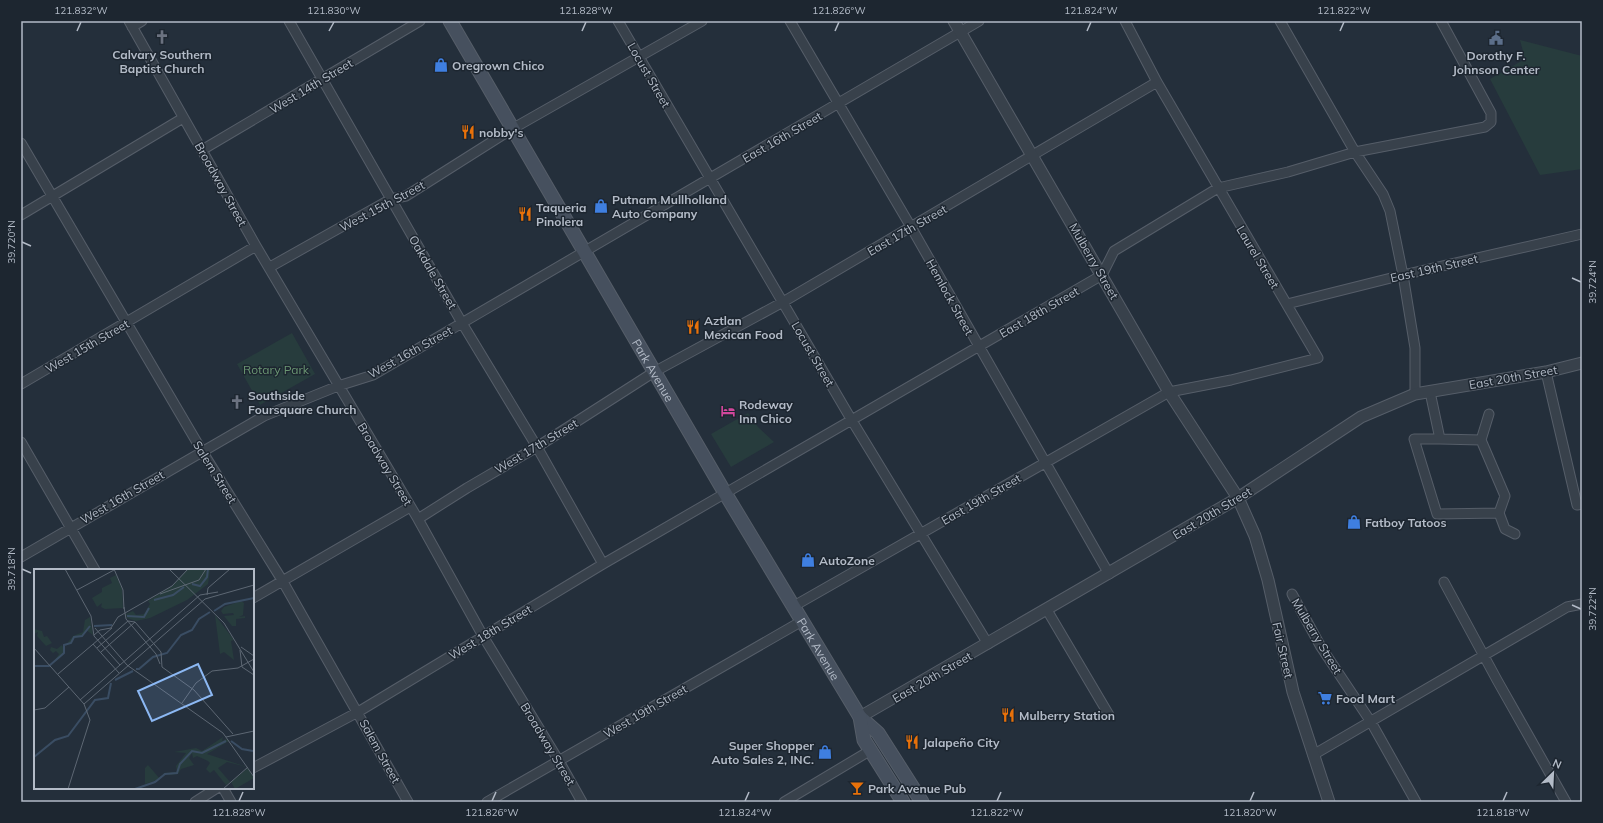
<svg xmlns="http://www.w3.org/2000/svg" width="1603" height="823" viewBox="0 0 1603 823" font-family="Mulish,sans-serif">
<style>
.green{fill:#273c3d}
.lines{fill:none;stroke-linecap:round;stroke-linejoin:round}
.minor-casing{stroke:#565e69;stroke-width:11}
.tertiary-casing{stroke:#565e69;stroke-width:13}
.secondary-casing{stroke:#565e69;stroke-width:15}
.minor{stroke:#38414b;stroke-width:9}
.tertiary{stroke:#38414b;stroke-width:11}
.secondary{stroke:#46505e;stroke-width:13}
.ticks{fill:none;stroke:#b3bbc7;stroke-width:1.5}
.labels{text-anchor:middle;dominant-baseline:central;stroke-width:3;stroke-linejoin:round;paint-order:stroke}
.poi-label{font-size:12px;font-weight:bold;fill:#b3bbc7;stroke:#1d2630;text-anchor:start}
.street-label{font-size:12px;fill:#b3bbc7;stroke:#1d2630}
.park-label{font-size:12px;fill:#6b9773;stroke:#1d2630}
.inset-river{fill:none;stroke:#3a4d63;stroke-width:2}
.inset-road{fill:none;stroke:#5d6773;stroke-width:1}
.view{fill:#8cb8f3;fill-opacity:0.15;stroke:#8cb8f3;stroke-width:2}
.inset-edge{fill:none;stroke:#b3bbc7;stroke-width:2}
.neatline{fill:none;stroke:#b3bbc7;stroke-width:1.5}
.ticks-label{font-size:10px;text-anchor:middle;fill:#b3bbc7}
</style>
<rect width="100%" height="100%" fill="#242f3b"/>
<path class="green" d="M1520,40L1582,56V169L1540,175L1490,79L1525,59Z
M292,333L315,374L260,405L237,364Z
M748,413L758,427L774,442L731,467L711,434Z"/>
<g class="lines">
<defs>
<path id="minor" d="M129,21L256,246L418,519L483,636L559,761L582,802
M289,21L462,323L537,447L603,564
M618,21L851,419L988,644
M790,21L911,227L1109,574
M1280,21L1355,152L1383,194L1390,211L1403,275L1415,348V394
M132,27L142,21
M21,143L202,451L282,580L408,802
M202,150L420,21
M21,215L183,118
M270,267L391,199L406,196L512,129L702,21
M1287,304L1403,275L1582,234
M1546,372L1577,505L1582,504
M21,384L256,246
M1430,392L1440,439H1414L1437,514L1499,513
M1440,439L1481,440L1505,496L1499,513
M1481,440L1489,414
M21,442L95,570
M1499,513L1505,529L1515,534
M418,519L467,488L537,447L654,372L783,302L1157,82
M21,557L264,416L338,386L373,375L979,21
M1444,582L1497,680L1566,802
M1292,594L1321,647L1371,722L1416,802
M253,598L410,507
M794,606L1169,392L1231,380L1318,358L1157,82L1125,21
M1047,610L1109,715
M1313,755L1567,607L1582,604
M253,768L358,712L603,564L1102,275L1114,251L1218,188L1288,172L1355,152L1485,127L1491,122V113L1441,21
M223,788L231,802
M195,802L217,788
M487,802L802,621
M784,802L871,750"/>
<path id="tertiary" d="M954,21L1169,392L1238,498L1255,536L1268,580L1293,692L1329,802
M860,717L1238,498L1361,417L1415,394L1546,372L1582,363"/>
<g id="secondary">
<path id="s1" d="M450,21L725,493L860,717L878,733L922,802"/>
<path d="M860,717L864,740L903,802"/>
</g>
</defs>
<use href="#minor" class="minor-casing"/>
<use href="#tertiary" class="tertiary-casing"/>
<use href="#secondary" class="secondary-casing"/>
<use href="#minor" class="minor"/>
<use href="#tertiary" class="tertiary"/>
<use href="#secondary" class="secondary"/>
</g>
<path class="ticks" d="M77,31L81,22M329,31L334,22M582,31L586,22M835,31L839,22M1087,31L1091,22M1340,31L1344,22M22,242L31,246M1572,278L1581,282M22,569L31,573M1572,605L1581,609M239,801L243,792M492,801L496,792M745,801L749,792M997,801L1001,792M1250,801L1254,792M1503,801L1507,792"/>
<defs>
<symbol id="church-bare" viewBox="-9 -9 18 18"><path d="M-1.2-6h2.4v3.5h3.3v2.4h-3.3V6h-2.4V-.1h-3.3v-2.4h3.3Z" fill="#6b7280" stroke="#1d2630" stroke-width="2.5" paint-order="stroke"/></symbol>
<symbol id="civic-bare" viewBox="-9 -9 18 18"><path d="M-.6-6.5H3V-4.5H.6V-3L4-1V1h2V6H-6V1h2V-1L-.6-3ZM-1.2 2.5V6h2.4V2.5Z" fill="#5c6f8a" stroke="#1d2630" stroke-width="2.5" paint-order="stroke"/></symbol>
<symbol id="shop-bare" viewBox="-9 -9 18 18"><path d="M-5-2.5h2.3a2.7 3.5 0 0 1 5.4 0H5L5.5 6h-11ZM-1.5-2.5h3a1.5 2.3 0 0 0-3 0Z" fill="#3f7fe0" stroke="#1d2630" stroke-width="2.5" paint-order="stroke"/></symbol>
<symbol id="restaurant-bare" viewBox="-9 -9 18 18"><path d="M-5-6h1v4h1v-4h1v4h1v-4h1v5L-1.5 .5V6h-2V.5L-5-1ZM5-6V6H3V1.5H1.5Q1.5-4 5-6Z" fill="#e8710a" stroke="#1d2630" stroke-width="2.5" paint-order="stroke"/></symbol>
<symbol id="hotel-bare" viewBox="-9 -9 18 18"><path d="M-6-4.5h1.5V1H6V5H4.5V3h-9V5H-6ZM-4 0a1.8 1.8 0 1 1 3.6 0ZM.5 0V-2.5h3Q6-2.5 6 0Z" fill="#d1479c" stroke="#1d2630" stroke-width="2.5" paint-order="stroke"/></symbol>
<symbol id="supermarket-bare" viewBox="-9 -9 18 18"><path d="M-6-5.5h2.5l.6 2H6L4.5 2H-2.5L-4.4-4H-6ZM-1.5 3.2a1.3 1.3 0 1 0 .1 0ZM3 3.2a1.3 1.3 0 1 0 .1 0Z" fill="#3f7fe0" stroke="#1d2630" stroke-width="2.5" paint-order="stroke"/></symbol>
<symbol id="bar-bare" viewBox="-9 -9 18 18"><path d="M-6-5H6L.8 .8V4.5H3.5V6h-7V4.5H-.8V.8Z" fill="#e8710a" stroke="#1d2630" stroke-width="2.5" paint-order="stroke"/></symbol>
</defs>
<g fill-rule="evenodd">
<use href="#church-bare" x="152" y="27" width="20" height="20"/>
<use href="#civic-bare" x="1486" y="28" width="20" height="20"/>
<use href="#shop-bare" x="431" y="55" width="20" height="20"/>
<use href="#restaurant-bare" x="458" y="122" width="20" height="20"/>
<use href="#shop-bare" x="591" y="196" width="20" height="20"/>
<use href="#restaurant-bare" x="515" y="204" width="20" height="20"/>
<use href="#restaurant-bare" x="683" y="317" width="20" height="20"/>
<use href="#church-bare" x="227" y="392" width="20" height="20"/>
<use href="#hotel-bare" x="718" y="401" width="20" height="20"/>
<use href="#shop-bare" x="1344" y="512" width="20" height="20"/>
<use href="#shop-bare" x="798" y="550" width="20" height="20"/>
<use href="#supermarket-bare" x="1315" y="688" width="20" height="20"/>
<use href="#restaurant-bare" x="998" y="705" width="20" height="20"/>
<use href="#restaurant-bare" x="902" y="732" width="20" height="20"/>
<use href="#shop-bare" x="815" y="742" width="20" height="20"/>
<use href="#bar-bare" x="847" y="778" width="20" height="20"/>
</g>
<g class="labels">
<g class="poi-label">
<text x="162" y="54" text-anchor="middle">Calvary Southern<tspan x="162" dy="14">Baptist Church</tspan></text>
<text x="1496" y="55" text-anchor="middle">Dorothy F.<tspan x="1496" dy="14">Johnson Center</tspan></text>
<text x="452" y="65">Oregrown Chico</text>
<text x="479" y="132">nobby's</text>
<text x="612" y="199">Putnam Mullholland<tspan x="612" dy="14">Auto Company</tspan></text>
<text x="536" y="207">Taqueria<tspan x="536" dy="14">Pinolera</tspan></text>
<text x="704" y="320">Aztlan<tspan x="704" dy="14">Mexican Food</tspan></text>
<text x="248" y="395">Southside<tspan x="248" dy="14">Foursquare Church</tspan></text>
<text x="739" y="404">Rodeway<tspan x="739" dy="14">Inn Chico</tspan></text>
<text x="1365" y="522">Fatboy Tatoos</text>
<text x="819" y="560">AutoZone</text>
<text x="1336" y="698">Food Mart</text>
<text x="1019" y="715">Mulberry Station</text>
<text x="923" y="742">Jalapeño City</text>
<text x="814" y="745" text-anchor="end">Super Shopper<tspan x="814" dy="14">Auto Sales 2, INC.</tspan></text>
<text x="868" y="788">Park Avenue Pub</text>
</g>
<g class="street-label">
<text transform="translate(649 75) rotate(60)">Locust Street</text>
<text transform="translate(311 86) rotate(-31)">West 14th Street</text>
<text transform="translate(782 137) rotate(-30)">East 16th Street</text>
<text transform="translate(221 184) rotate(61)">Broadway Street</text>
<text transform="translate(382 206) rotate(-28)">West 15th Street</text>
<text transform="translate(907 230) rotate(-30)">East 17th Street</text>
<text transform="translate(1258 257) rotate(59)">Laurel Street</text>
<text transform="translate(1094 261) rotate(60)">Mulberry Street</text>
<text transform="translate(1434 268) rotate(-13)">East 19th Street</text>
<text transform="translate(433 272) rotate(60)">Oakdale Street</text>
<text transform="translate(950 297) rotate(61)">Hemlock Street</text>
<text transform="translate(1039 312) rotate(-30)">East 18th Street</text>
<text transform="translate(87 346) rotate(-30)">West 15th Street</text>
<text transform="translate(410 352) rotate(-29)">West 16th Street</text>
<text transform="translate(813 354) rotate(60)">Locust Street</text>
<text stroke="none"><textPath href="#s1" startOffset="404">Park Avenue</textPath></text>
<text transform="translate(1513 377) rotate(-10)">East 20th Street</text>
<text transform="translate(536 446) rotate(-31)">West 17th Street</text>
<text transform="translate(385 464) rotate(59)">Broadway Street</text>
<text transform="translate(215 472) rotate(58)">Salem Street</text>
<text transform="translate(122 497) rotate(-30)">West 16th Street</text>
<text transform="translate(981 499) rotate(-30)">East 19th Street</text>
<text transform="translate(1212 513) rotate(-31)">East 20th Street</text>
<text transform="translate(490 632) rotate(-31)">West 18th Street</text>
<text transform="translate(1317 636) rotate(59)">Mulberry Street</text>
<text stroke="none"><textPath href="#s1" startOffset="728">Park Avenue</textPath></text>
<text transform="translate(1283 650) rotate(77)">Fair Street</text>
<text transform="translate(932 677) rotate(-30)">East 20th Street</text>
<text transform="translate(645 711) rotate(-30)">West 19th Street</text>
<text transform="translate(548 744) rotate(59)">Broadway Street</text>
<text transform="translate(380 751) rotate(61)">Salem Street</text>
</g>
<g class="park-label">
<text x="276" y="369">Rotary Park</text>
</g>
</g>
<g transform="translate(34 569)">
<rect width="220" height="220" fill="#242f3b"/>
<path d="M154,0H176L174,15L153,31L116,49L102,52L93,49L92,45L99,42L102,46L110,45L116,35L114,32L138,17ZM82,6L88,20L89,39L71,40L67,38L68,34L63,38L58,29L68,23V19L78,14L76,9ZM207,32L210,34L209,46L205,48L211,47V49L202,50V57H198L190,47L200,46L199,44L189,45L187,42L190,38ZM181,46L200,71L197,72L200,91L190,83L186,85ZM56,48L59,66L52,61L48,68L40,67L46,68L40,69L38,74L31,77L39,67L49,63L51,51ZM0,60L8,62L10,68L13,67L18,74L12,77L3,67L4,63L0,65ZM28,76L31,83L18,95L25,85L22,82L19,84L16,81L17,78L23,80ZM189,168L188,172L192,170L195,172L173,185L213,198L193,193L184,199L196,213L192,216L180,201L176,204L172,200L176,194L174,192L163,187L159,189L158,184L155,189L160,196L147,200L144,205L135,206L132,205L127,209L130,204L143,203L142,197L152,184L140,183L162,179L168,182ZM114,196L126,210L111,215V199ZM214,199L220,209L201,220L197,213Z" fill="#273c3d"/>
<path class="inset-river" d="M158,15L166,17L173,8L174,0M120,31L139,26L150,18M180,42L191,35L220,29M93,47L110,48L115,39M60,57L78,56M0,97H15L30,84V76L37,74L40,68L48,67L56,57M102,100H105L119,88L133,84L147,66L158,61L165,50L176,43M81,111L99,102M197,172L208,180L219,182M0,188L21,171L34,167L61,131L74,129L77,114M101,220L121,213L131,205L143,204L146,195L158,182L168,184L192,172"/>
<path class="inset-road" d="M31,0L57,47L60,67L86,96M80,0L89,21L90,40M135,0L190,54L220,103M43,21L80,1M126,25L165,11L172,0M173,26L174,19L196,0M90,38L92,50L122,85L126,95M101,53L127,83L128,98L160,121L199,165M61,59L93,96L189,164L220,208M77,59L84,48L138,17L154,0M60,66L66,61L77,59M59,75L85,104M207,78L220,87M0,79L50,135L171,30L220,16M63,79L94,52L101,53M206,81L208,98L220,106M67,83L101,53M24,105L78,59M46,131L166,26L184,23M148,134L162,114L178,102L204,99L220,90M0,141L11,139L35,118M192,168L220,162M34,220L56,151L50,135M189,220L214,198"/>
<path class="view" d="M164,95L178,126L118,152L104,122Z"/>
<rect width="220" height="220" class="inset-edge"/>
</g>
<rect width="1603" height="823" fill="none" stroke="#1d2630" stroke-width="44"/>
<g transform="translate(1553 773) rotate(24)" stroke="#1d2630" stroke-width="3" paint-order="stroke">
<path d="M0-3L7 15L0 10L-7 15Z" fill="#b3bbc7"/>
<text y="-6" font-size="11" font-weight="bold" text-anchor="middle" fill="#b3bbc7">N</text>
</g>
<rect x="22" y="22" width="1559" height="779" class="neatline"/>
<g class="ticks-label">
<text x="81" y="14">121.832°W</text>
<text x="334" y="14">121.830°W</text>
<text x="586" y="14">121.828°W</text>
<text x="839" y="14">121.826°W</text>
<text x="1091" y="14">121.824°W</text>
<text x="1344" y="14">121.822°W</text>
<text transform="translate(11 242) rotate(-90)" y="4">39.720°N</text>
<text transform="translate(1592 282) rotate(-90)" y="4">39.724°N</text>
<text transform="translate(11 569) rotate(-90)" y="4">39.718°N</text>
<text transform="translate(1592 609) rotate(-90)" y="4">39.722°N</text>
<text x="239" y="816">121.828°W</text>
<text x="492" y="816">121.826°W</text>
<text x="745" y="816">121.824°W</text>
<text x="997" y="816">121.822°W</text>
<text x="1250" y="816">121.820°W</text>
<text x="1503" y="816">121.818°W</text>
</g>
</svg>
